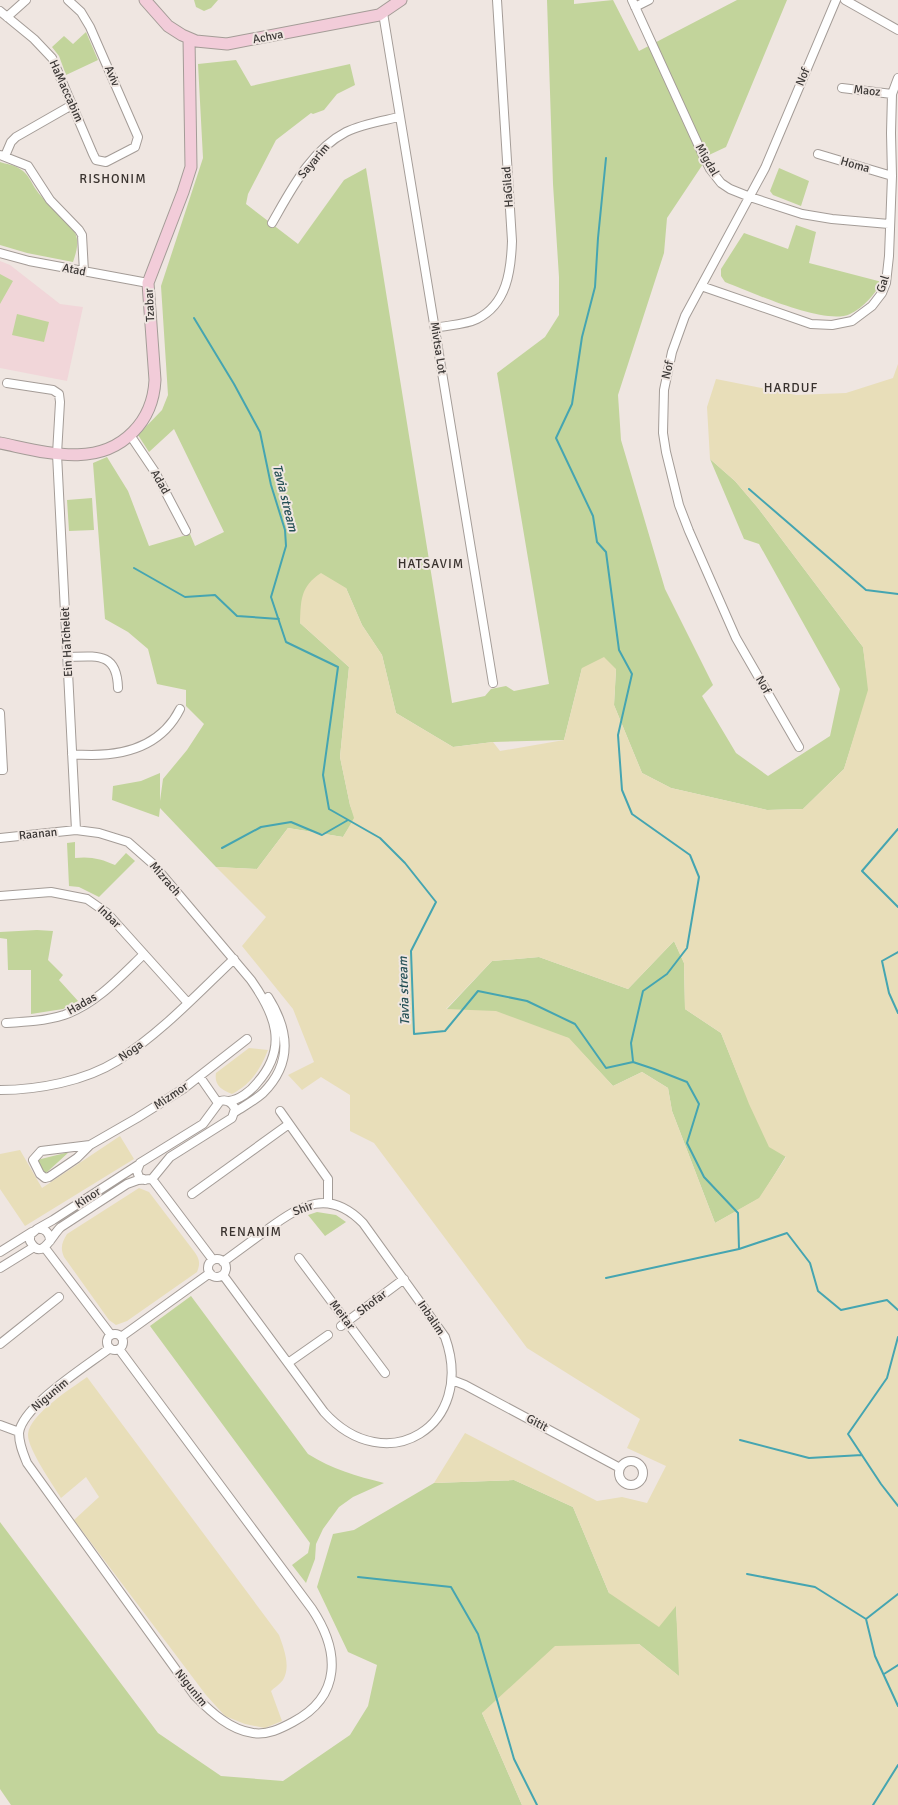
<svg xmlns="http://www.w3.org/2000/svg" width="898" height="1805" viewBox="0 0 898 1805" font-family="Signika,sans-serif">
<style>
.education{fill:#f1d6d9}
.green{fill:#c2d49b}
.sand{fill:#e8deb9;fill-rule:evenodd}
.lines{fill:none;stroke-linecap:round;stroke-linejoin:round}
.stream{stroke:#45a5b1;stroke-width:2}
.street-casing{stroke:#a49c97;stroke-width:10}
.secondary-casing{stroke:#a49c97;stroke-width:13}
.street{stroke:#fff;stroke-width:8}
.secondary{stroke:#f2ccd9;stroke-width:11}
.labels{text-anchor:middle;dominant-baseline:central;stroke-width:4;stroke-linejoin:round;paint-order:stroke}
.street-label{font-size:12px;fill:#3d3937;stroke:#efe6e1}
.neighbourhood-label{font-size:13px;letter-spacing:1px;fill:#39322e;stroke:#efe6e1}
.water-label{font-size:13px;font-style:italic;fill:#234e54;stroke:#efe6e1}
</style>
<rect width="100%" height="100%" fill="#efe6e1"/>
<path class="education" d="M0,261L10,265L60,304L83,307L67,381L0,368Z"/>
<path class="green" d="M194,0H218L211,8L204,11L196,7Z
M547,0H574V4L613,0L639,51L737,0H787L726,147L709,155L667,218L664,253L618,395L621,440L665,589L713,685L702,696L736,753L768,776L830,736L840,689L759,544L744,539L710,459L735,481L758,508L863,647L869,690L844,769L803,809L767,810L671,788L642,773L614,705L616,669L582,668L564,740L493,742L453,747L396,713L382,655L362,625L346,588L300,623L349,667L340,757L350,805L355,818L343,837L288,828L257,869L216,867L160,808L159,817L112,800L113,786L141,781L160,773V801L163,779L187,750L204,724L186,706V690L157,684L148,649L128,632L105,619L93,463L107,457L128,491L149,546L190,534L195,546L224,532L174,429L149,452L138,435L162,410L168,395L161,286L203,158L198,64L236,60L251,86L350,64L355,85L337,94L324,110L313,114L311,113L276,140L248,194L246,204L298,244L344,180L366,168L452,703L485,696L491,689L506,686L514,691L549,684L497,373L545,337L559,315V277L553,184Z
M86,32L98,60L66,75L59,56L52,47L64,36L73,44Z
M0,162C6,164 15,165 20,169C29,174 31,183 37,191C47,205 70,219 76,235C79,244 76,253 73,262L27,253L0,245Z
M779,168L809,181L801,206L773,195L770,191Z
M796,225L816,232L809,263L882,282C874,295 864,307 850,314C825,326 751,292 725,282L721,276V269L744,233L788,249Z
M0,274L13,281L0,304Z
M17,314L49,322L44,342L12,335Z
M92,498L94,530L69,531L67,500Z
M75,842V858C90,856 102,859 115,865L126,853L135,861L99,897L79,887L69,886L67,843Z
M37,930L53,931L48,960L63,975L59,980L78,1001L63,1009L31,1014V970H8L7,939L0,938V932Z
M674,941L684,963L685,1009L721,1033L741,1083L786,1156L760,1198L715,1223L672,1111L668,1088L642,1072L613,1086L568,1038L446,1010L492,961L539,957L628,989Z
M69,1152L46,1173L39,1167L37,1160Z
M317,1212L336,1215L346,1222L325,1236L308,1215Z
M191,1296L308,1454C332,1469 356,1476 384,1483L353,1497L339,1507L323,1529L316,1544L315,1559L306,1583L292,1565L308,1553L310,1543L150,1326Z
M514,1480L573,1507L609,1593L676,1606L680,1677L639,1644L482,1713L522,1805H11L0,1789V1522L158,1733L221,1776L283,1781L350,1735L368,1706L377,1665L348,1652L317,1587L333,1534L354,1530L434,1483Z"/>
<path class="sand" d="M898,364V1805H522L482,1713L555,1646L639,1644L679,1676L676,1606L659,1627L609,1593L573,1507L514,1480L434,1483L465,1433L597,1501L622,1497L647,1503L666,1466L627,1448L640,1419L527,1348L374,1143L350,1131V1095L321,1077L302,1090L288,1075L314,1062L293,1009L242,946L266,917L216,867L257,869L288,828L343,837L354,818L350,805L340,757L349,667L300,623C301,600 300,587 321,573L346,588L362,625L382,655L396,713L453,747L493,742L500,751L564,740L582,668L604,657L616,669L614,705L642,773L671,788L767,810L803,809L844,769L868,690L863,647L758,508L735,481L710,459L707,407L716,379L796,395L846,393L893,378ZM674,941L684,963L685,1009L721,1033L749,1104L769,1147L786,1157L759,1198L715,1223L672,1111L668,1088L642,1072L613,1086L569,1038L496,1011L446,1009L492,961L539,957L628,989Z
M249,1048L268,1050C260,1070 251,1084 232,1094C221,1090 214,1085 216,1073Z
M120,1136L134,1159L25,1226L0,1189V1154L20,1150L42,1188Z
M139,1188L149,1192L193,1250C199,1258 201,1262 197,1272L127,1321L116,1325L109,1320L64,1257C60,1248 62,1242 67,1234Z
M87,1377L279,1635C284,1649 291,1666 283,1680C280,1684 274,1688 271,1691L282,1721L265,1728L245,1724L225,1716L206,1695L74,1520L99,1497L86,1477L61,1498C53,1485 27,1448 28,1434C30,1414 72,1388 87,1377Z"/>
<g class="lines">
<path class="stream" d="M606,158L598,238L595,287L582,337L572,404L556,438L593,516L597,542L606,552L619,650L632,674L618,735L622,790L632,814L690,855L699,877L687,948L667,974L643,991L631,1043L633,1061
M194,318L234,384L260,432L271,485L285,530L286,546L271,597L286,642L338,667L323,775L329,809L380,838L405,863L436,902L411,951L414,1034L445,1031L478,991L527,1001L575,1024L606,1068L633,1062L654,1069L687,1082L699,1104L687,1143L704,1177L738,1213L739,1249L787,1233L810,1263L818,1291L841,1310L887,1300L898,1310
M749,489L866,590L898,594
M134,568L185,597L215,595L237,616L279,619
M898,829L862,871L898,907
M222,848L261,827L291,822L322,835L348,820
M898,952L882,961L889,993L898,1013
M606,1278L739,1249
M898,1337L887,1378L848,1434L881,1484L898,1506
M740,1440L809,1458L862,1455
M747,1574L815,1587L866,1619
M358,1577L451,1587L478,1634L514,1759L537,1805
M898,1594L866,1619L875,1656L898,1706
M884,1674L898,1665
M873,1805L898,1765"/>
<defs>
<path id="street" d="M632,0L702,153L710,169L721,183L730,189L750,197L802,214L832,219L889,224
M845,0L898,30
M635,7L649,0
M0,11L34,39L52,58L93,154L96,160L106,162L135,147L138,137L90,27L81,12L68,0
M383,13L493,683
M7,17L26,0
M842,88L892,94
M818,154L892,176
M0,155L28,166L50,200L79,230L82,235L84,272
M5,156L11,142L16,137L72,105
M272,223C291,190 311,150 346,132C362,124 382,121 399,117
M0,253L29,261L148,283
M701,286L811,324L832,325L852,321L872,306L882,293L886,283L889,256L892,176L891,133L892,94L898,78
M435,328C448,325 465,325 477,319C507,304 511,271 512,241L497,0
M7,383L53,390L59,394L60,402L57,454L76,830
M130,435L155,472L186,531
M68,657C97,656 117,652 118,688
M0,713L3,770H0
M799,747L736,638L689,531L679,505L666,452L663,433L664,390L672,352L685,316L765,168L836,0
M72,754C115,758 159,751 180,709
M0,838L76,830L99,833L128,842L153,864L251,980C275,1014 289,1047 257,1083C251,1091 239,1100 229,1101
M0,896L51,892L87,899L107,913L188,1003
M6,1023C25,1022 45,1021 64,1015C96,1004 120,977 144,954
M200,1077L218,1103
M0,1090C38,1090 85,1081 117,1061C161,1033 197,994 234,959
M280,1111L328,1179V1203
M235,1112C244,1106 254,1101 263,1093C293,1063 289,1030 268,997
M90,1145L41,1151L33,1160L40,1174L45,1178L49,1177L77,1158L90,1145L137,1118L183,1089L247,1039
M152,1179L213,1260
M192,1194L289,1124
M37,1229L53,1220L138,1165
M50,1241C50,1233 45,1228 37,1229L30,1235V1241C42,1263 52,1234 61,1227L127,1184L138,1180L152,1179L170,1157L232,1118L235,1109C232,1102 227,1099 220,1101L203,1124L140,1163L137,1171L139,1177L145,1180
M45,1248L111,1335
M0,1252L32,1232
M299,1258L385,1373
M208 1268a9 9 0 1 1 18 0a9 9 0 1 1-18 0Z
M0,1268L34,1247
M223,1275L324,1412C386,1481 477,1426 445,1337L363,1223C329,1188 301,1205 268,1229C253,1240 238,1251 223,1262
M341,1326L404,1279
M107 1342a8 8 0 1 1 16 0a8 8 0 1 1-16 0Z
M121,1337L210,1273
M0,1344L59,1297
M110,1348C88,1365 22,1406 19,1433C19,1444 23,1453 27,1463L195,1696C211,1712 230,1730 253,1733C268,1735 280,1729 293,1722C342,1696 340,1651 312,1609L119,1349
M288,1363L328,1335
M452,1380L465,1385L620,1468
M0,1425L19,1432
M619 1473a12 12 0 1 1 24 0a12 12 0 1 1-24 0Z"/>
<path id="secondary" d="M145,0L168,26L182,35L196,41L227,44L379,15L401,0
M0,443C45,452 97,469 133,432C148,417 154,400 155,380L148,283L183,192L191,167L189,38"/>
</defs>
<use href="#street" class="street-casing"/>
<use href="#secondary" class="secondary-casing"/>
<use href="#street" class="street"/>
<use href="#secondary" class="secondary"/>
</g>
<g class="labels">
<g class="street-label">
<text transform="translate(268 37) rotate(-11)">Achva</text>
<text transform="translate(112 76) rotate(66)">Aviv</text>
<text transform="translate(803 77) rotate(-67)">Nof</text>
<text transform="translate(66 91) rotate(66)">HaMaccabim</text>
<text transform="translate(867 91) rotate(6)">Maoz</text>
<text transform="translate(707 160) rotate(60)">Migdal</text>
<text transform="translate(314 161) rotate(-50)">Sayarim</text>
<text transform="translate(855 165) rotate(16)">Homa</text>
<text transform="translate(508 187) rotate(-94)">HaGilad</text>
<text transform="translate(74 270) rotate(11)">Atad</text>
<text transform="translate(883 284) rotate(-72)">Gal</text>
<text transform="translate(150 305) rotate(-93)">Tzabar</text>
<text transform="translate(438 348) rotate(81)">Mivtsa Lot</text>
<text transform="translate(668 370) rotate(-77)">Nof</text>
<text transform="translate(160 482) rotate(60)">Adad</text>
<text transform="translate(67 642) rotate(-93)">Ein HaTchelet</text>
<text transform="translate(763 685) rotate(60)">Nof</text>
<text transform="translate(38 834) rotate(-6)">Raanan</text>
<text transform="translate(165 879) rotate(49)">Mizrach</text>
<text transform="translate(109 917) rotate(44)">Inbar</text>
<text transform="translate(82 1004) rotate(-30)">Hadas</text>
<text transform="translate(131 1051) rotate(-35)">Noga</text>
<text transform="translate(171 1096) rotate(-34)">Mizmor</text>
<text transform="translate(88 1198) rotate(-33)">Kinor</text>
<text transform="translate(303 1209) rotate(-20)">Shir</text>
<text transform="translate(372 1303) rotate(-37)">Shofar</text>
<text transform="translate(342 1315) rotate(53)">Meitar</text>
<text transform="translate(431 1318) rotate(56)">Inbalim</text>
<text transform="translate(50 1395) rotate(-40)">Nigunim</text>
<text transform="translate(537 1423) rotate(28)">Gitit</text>
<text transform="translate(191 1688) rotate(51)">Nigunim</text>
</g>
<g class="neighbourhood-label">
<text x="113" y="179">RISHONIM</text>
<text x="791" y="388">HARDUF</text>
<text x="431" y="564">HATSAVIM</text>
<text x="251" y="1232">RENANIM</text>
</g>
<g class="water-label">
<text transform="translate(285 498) rotate(76)">Tavia stream</text>
<text transform="translate(404 991) rotate(-92)">Tavia stream</text>
</g>
</g>
</svg>
